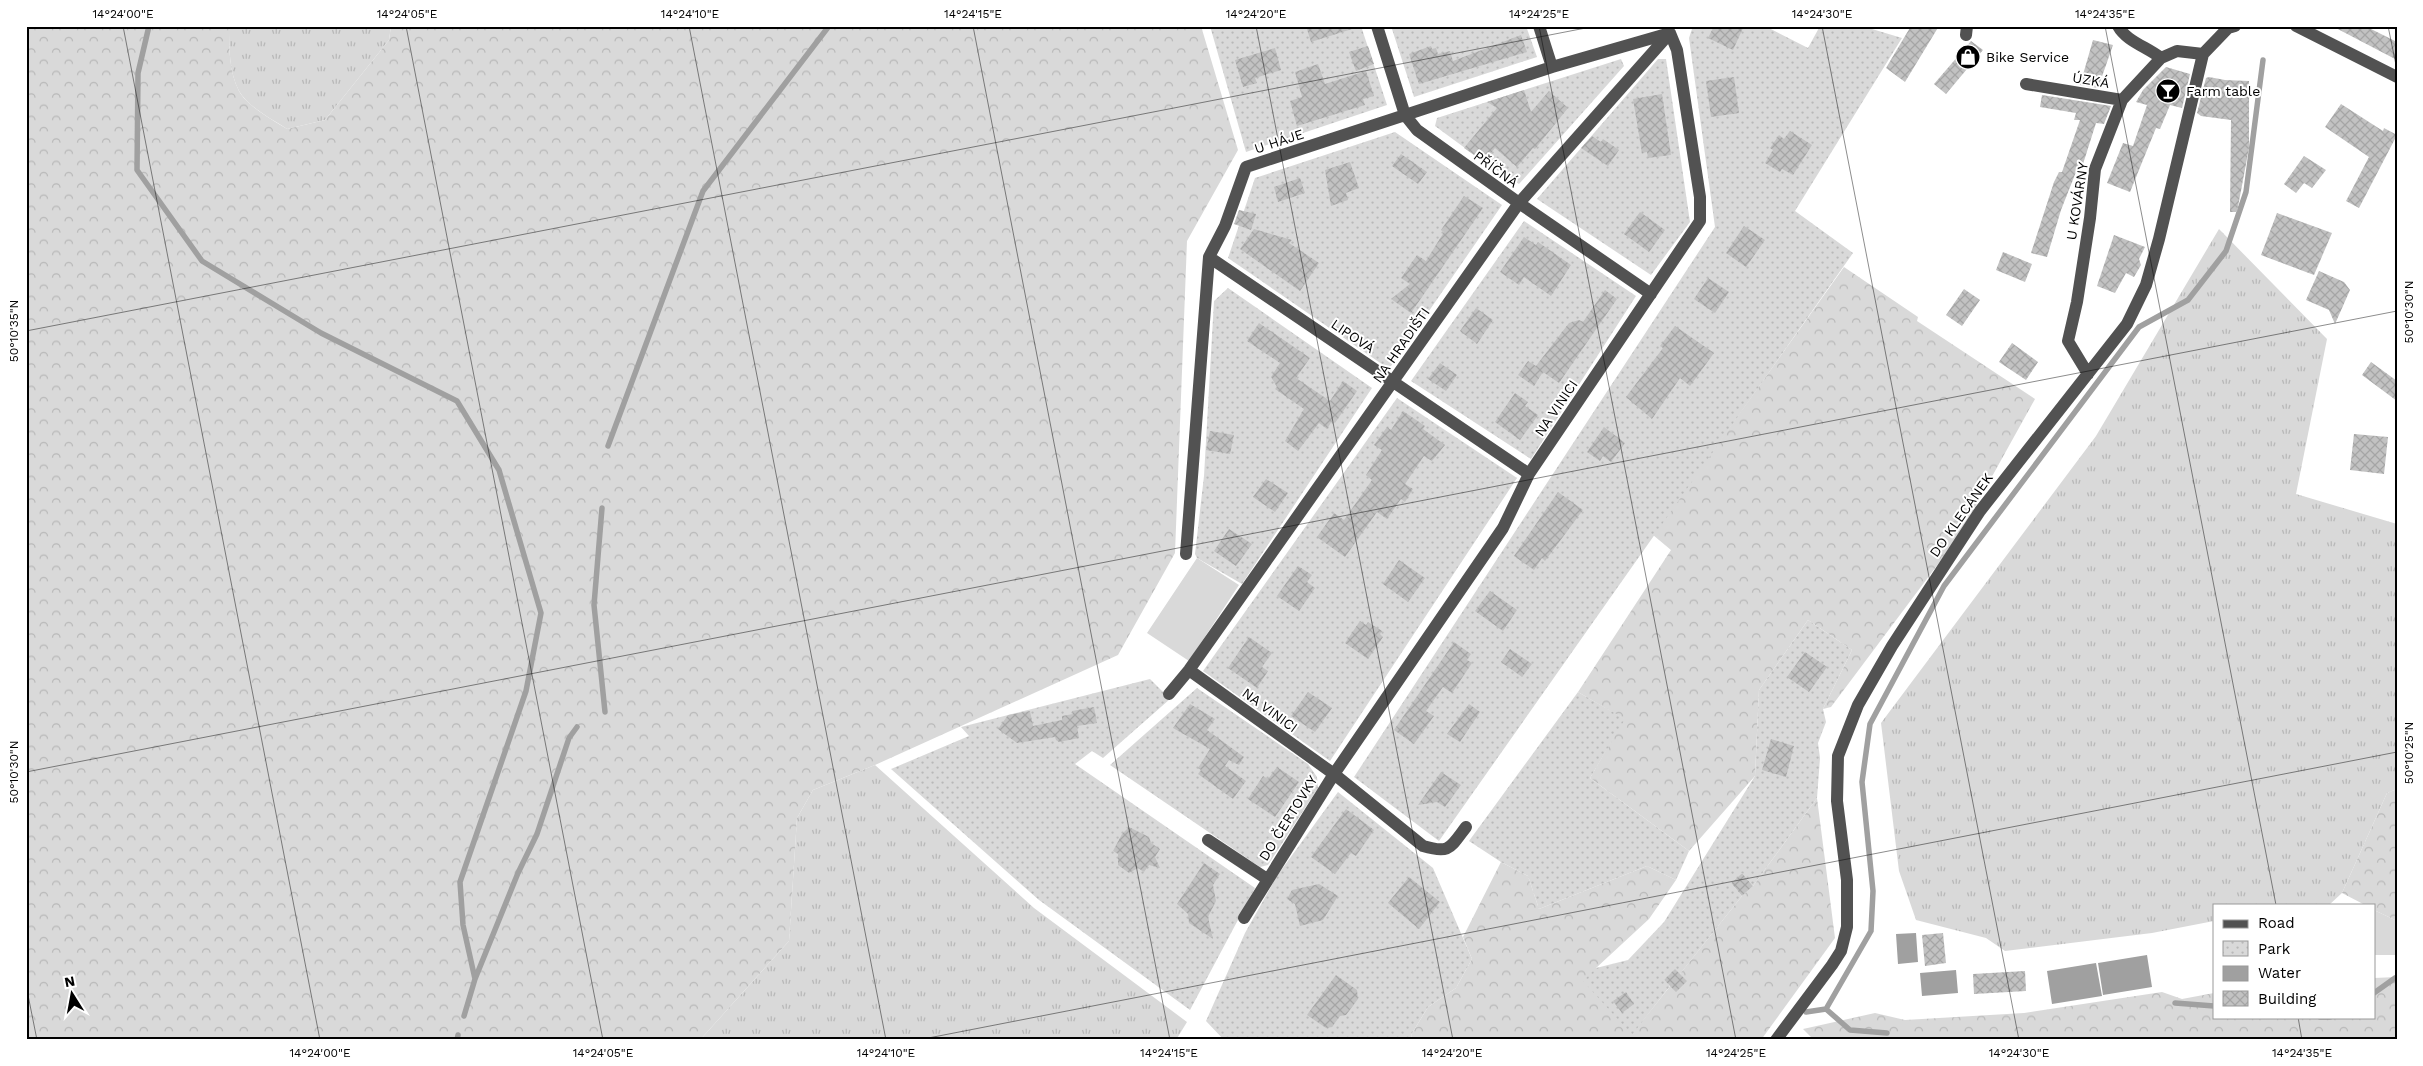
<svg xmlns="http://www.w3.org/2000/svg" width="2423" height="1066" viewBox="0 0 2423 1066" font-family="'Work Sans',sans-serif">
<style>
.grass{fill:url(#grass-tufts)}
.forest{fill:url(#forest-crowns)}
.park{fill:url(#park-dots)}
.pitch{fill:#d9d9d9}
.water{fill:#a0a0a0}
.lines{fill:none;stroke-linecap:round;stroke-linejoin:round}
.stream{stroke:#a0a0a0;stroke-width:5.5}
.building{fill:url(#building-cross-hatch)}
.minor{stroke:#525252;stroke-width:12}
.ticks{fill:none;stroke:#000;stroke-width:1;stroke-opacity:0.45}
.labels{text-anchor:middle;dominant-baseline:central;stroke-width:4;stroke-linejoin:round;paint-order:stroke}
.poi-label{font-size:14px;fill:#000;stroke:#fff;text-anchor:start}
.street-label{font-size:14px;fill:#000;stroke:#fff}
.neatline{fill:none;stroke:#000;stroke-width:2}
.ticks-label{font-size:12px;text-anchor:middle;fill:#000}
</style>
<defs>
<pattern id="grass-tufts" width="24" height="20" patternUnits="userSpaceOnUse" patternTransform="scale(1.25)"><rect width="24" height="20" fill="#d9d9d9"/><path d="M3 7l-1-3M5 7V3M7 7l1-3M15 17l-1-3M17 17v-4M19 17l1-3" fill="none" stroke="#b8b8b8"/></pattern>
<pattern id="forest-crowns" width="20" height="18" patternUnits="userSpaceOnUse" patternTransform="scale(1.25)"><rect width="20" height="18" fill="#d9d9d9"/><path d="M2 6a3 3 0 1 1 6 0M12 15a3 3 0 1 1 6 0" fill="none" stroke="#b8b8b8"/></pattern>
<pattern id="park-dots" width="8" height="8" patternUnits="userSpaceOnUse" patternTransform="scale(1.25)"><rect width="8" height="8" fill="#d9d9d9"/><path d="M2 2h.1M6 6h.1" fill="none" stroke="#b8b8b8" stroke-width="1.8" stroke-linecap="round"/></pattern>
<pattern id="building-cross-hatch" width="8" height="8" patternUnits="userSpaceOnUse" patternTransform="scale(1.25)"><rect width="8" height="8" fill="#c2c2c2"/><path d="M0 0l8 8M0 8l8-8" fill="none" stroke="#a5a5a5"/></pattern>
</defs>
<rect width="100%" height="100%" fill="#fff"/>
<path class="grass" d="M229,26H391L389,40L325,120L287,129C272,119 248,107 239,91C229,72 229,47 229,26Z
M2219,229L2327,339L2296,494L2397,524V789L2387,793L2342,893L2329,905H2214V921L2152,933L2005,951L1986,938L1916,920L1899,871L1881,723L2096,436Z
M875,765L1034,908L1187,1022L1176,1040H700L789,941L797,818L813,790Z"/>
<path class="forest" d="M26,26H229C229,47 229,72 239,91C247,106 273,120 287,129L325,120L389,40L391,26H1201L1238,150L1187,241L1175,553L1118,655L875,765L813,790L797,818L789,941L700,1040H26Z
M1844,267L1918,317L1917,321L2035,399L1959,536L1831,707L1823,709L1852,650L1808,620L1759,690L1755,776L1689,851L1590,778L1624,719L1578,692L1671,550L1653,535Z
M2397,789V921L2374,910V905H2365L2342,893L2387,793Z
M1817,798L1835,938L1761,1040H1413L1411,1035L1428,1007L1456,988L1472,959L1463,937L1501,862L1528,876L1539,909L1647,866L1676,880L1649,919L1596,968L1632,1034L1742,896L1753,886Z
M2397,977V1040H1814L1803,1029L1875,1013L1905,1020L2024,1013L2162,992L2182,999L2214,993V1017H2374V978Z"/>
<path class="park" d="M1210,26H1361L1387,105L1246,152Z
M1391,26H1526L1537,57L1414,97Z
M1693,26H1765L1808,48L1820,26H1862L1902,38L1795,211L1853,253L1439,841L1354,777L1715,227L1689,38Z
M1621,59L1624,66L1519,184L1484,162L1435,126L1437,118Z
M1658,59H1666L1690,222L1651,275L1537,199Z
M1395,132L1502,205L1389,369L1228,258L1255,178Z
M1524,221L1636,296L1531,459L1411,381Z
M1228,288L1372,388L1242,584L1197,558L1195,554L1204,476L1214,301Z
M1397,398L1517,478L1330,761L1203,671Z
M1808,620L1852,650L1823,709L1826,722L1818,743L1820,758L1817,798L1753,886L1742,873L1731,883L1742,896L1680,974L1664,980L1670,986L1632,1035L1583,981L1596,968L1628,960L1664,922L1755,776L1759,690Z
M1150,679L1170,699L1103,758L1092,751L1075,764L1255,888L1190,1010L1039,900L891,769L969,736L961,727Z
M1197,688L1308,764L1317,777L1318,788L1268,865L1260,867L1110,765Z
M1578,692L1625,719L1590,778L1689,851L1676,880L1647,866L1539,909L1528,876L1501,862L1469,841Z
M1338,792L1433,868L1472,959L1456,988L1428,1007L1411,1035L1413,1040H1224L1206,1021L1245,933L1277,876Z"/>
<path class="pitch" d="M1197,558L1239,585L1189,661L1147,633Z
M2374,910L2397,921V955H2374Z"/>
<path class="water" d="M1916,933L1918,962L1898,964L1896,934Z
M2147,955L2152,987L2103,995L2098,963Z
M2096,963L2102,996L2052,1004L2047,971Z
M1956,970L1958,993L1922,996L1920,973Z"/>
<g class="lines">
<path class="stream" d="M149,26L138,73L137,170L202,261L321,333L457,401L499,470L541,613L526,691L460,882L463,925L475,979L464,1016
M608,446L703,191L829,26
M602,508L594,605L605,712
M475,979L518,873L537,834L569,738L577,727
M2374,993L2395,978
M2175,1003L2214,1006
M1826,1009L1871,931L1873,891L1862,782L1870,724L1944,586L2139,327L2188,300L2226,251L2246,192L2263,60
M1806,1012L1826,1009L1850,1030L1887,1033
M2320,1017H2330
M457,1040L458,1035"/>
</g>
<path class="building" d="M1306,26H1351L1352,29L1311,42Z
M1714,26H1744L1733,50L1708,38Z
M1911,26H1939L1905,82L1886,68Z
M2332,26H2365L2397,42V60Z
M1521,35L1527,52L1419,84L1409,54L1431,46L1432,49L1436,48L1438,54L1450,51L1453,61Z
M2093,40L2113,45L2098,88L2080,85Z
M1971,41L1983,50L1946,94L1934,84Z
M1368,46L1374,64L1356,71L1349,52Z
M1275,48L1281,70L1255,78L1257,83L1243,87L1235,60Z
M1318,64L1325,84L1366,71L1374,96L1363,99L1365,105L1297,126L1290,101L1302,97L1295,72Z
M2166,67L2190,74L2182,108L2170,105L2160,129L2156,128L2130,192L2107,183L2123,143L2133,146L2147,105L2136,102L2143,90Z
M1734,77L1739,113L1711,117L1706,81Z
M2209,77L2225,80L2249,81V148L2237,212H2230L2231,120L2201,116L2197,113L2206,78Z
M1524,90L1531,112L1549,91L1568,108L1535,149L1533,148L1517,167L1495,148L1484,162L1464,148L1497,108L1487,102Z
M1662,94L1671,155L1648,158L1647,152L1642,153L1633,99Z
M2042,95L2111,106L2104,124L2096,123L2083,164L2080,162L2061,210L2047,257L2031,253L2054,182L2059,172H2062L2080,120H2074L2076,113L2040,107Z
M2341,104L2383,131L2384,128L2397,135L2359,208L2346,201L2369,157L2325,127Z
M1790,131L1812,145L1793,175L1782,169L1780,172L1765,163L1773,150L1770,148L1779,135L1784,139Z
M1592,136L1601,142L1603,139L1619,150L1608,166L1581,148Z
M1401,154L1427,172L1418,184L1392,166Z
M2304,156L2326,170L2312,188L2304,183L2296,193L2284,184Z
M1350,162L1359,188L1346,193L1348,200L1331,206L1325,170Z
M1300,178L1305,193L1278,202L1274,187Z
M1464,196L1483,208L1411,313L1391,299L1410,284L1401,278L1417,255L1426,261L1444,232L1441,230Z
M1239,210L1256,214L1251,230L1234,224Z
M1640,212L1665,230L1649,252L1624,234Z
M2277,213L2332,233L2314,275L2261,255Z
M1744,226L1765,240L1746,267L1726,253Z
M1254,229L1292,240L1289,243L1319,263L1300,291L1240,249Z
M2114,235L2145,247L2139,259L2141,265L2134,277L2126,273L2115,293L2097,286Z
M1524,237L1536,245L1538,242L1571,265L1551,296L1524,277L1519,285L1500,272Z
M2003,252L2032,264L2025,282L1996,270Z
M2319,271L2344,282L2350,290L2335,324L2329,310L2306,300Z
M1708,278L1729,292L1715,313L1694,299Z
M1964,289L1980,300L1962,326L1946,315Z
M1605,290L1617,299L1559,383L1543,372L1534,386L1518,375L1528,361L1536,366L1569,323L1579,320L1583,322Z
M1476,308L1493,320L1477,344L1460,331Z
M1259,323L1310,358L1296,378L1330,401L1343,381L1357,391L1335,423L1332,421L1327,429L1319,423L1298,451L1285,441L1304,409L1275,389L1277,387L1271,377L1280,363L1247,341Z
M1675,326L1714,353L1690,386L1680,378L1652,419L1626,397L1663,348L1660,346Z
M2012,343L2038,362L2026,380L1999,362Z
M2371,362L2397,381V401L2362,375Z
M1440,363L1457,375L1446,391L1428,379Z
M1515,393L1528,402L1525,406L1538,415L1520,440L1495,422Z
M1403,411L1425,426L1423,429L1445,445L1432,461L1424,456L1405,484L1413,489L1405,502L1401,499L1387,519L1377,512L1345,557L1317,537L1334,513L1344,520L1372,480L1366,475L1382,450L1374,445L1387,427L1391,430Z
M1604,427L1625,443L1611,462L1603,456L1600,461L1587,452Z
M1210,431L1234,435L1230,454L1206,450Z
M2354,434L2388,437L2384,474L2350,470Z
M1266,479L1288,493L1275,512L1253,497Z
M1558,492L1583,510L1545,561L1542,558L1534,570L1514,556Z
M1229,529L1252,544L1236,566L1214,551Z
M1399,560L1425,578L1408,602L1383,584Z
M1298,566L1312,575L1307,582L1315,588L1299,611L1277,596Z
M1490,591L1517,610L1503,631L1475,611Z
M1360,621L1366,625L1368,622L1382,631L1380,634L1383,637L1368,659L1345,643Z
M1249,637L1272,653L1262,667L1268,671L1257,688L1228,668Z
M1454,642L1471,654L1467,660L1472,663L1452,693L1443,687L1426,711L1434,716L1414,744L1394,730Z
M1510,649L1532,664L1522,677L1501,662Z
M1805,652L1827,667L1809,692L1787,677Z
M1308,692L1332,708L1315,732L1291,716Z
M1190,704L1215,719L1207,730L1244,757L1239,765L1229,760L1225,766L1246,781L1233,799L1198,774L1201,770L1198,768L1210,749L1173,728Z
M1469,704L1480,712L1460,742L1447,734Z
M1094,707L1097,723L1077,726L1079,738L1059,742L1056,740L1055,737L1017,743L998,729L1008,715L1030,711L1033,726L1062,720V716L1073,714L1072,711Z
M1771,739L1794,746L1786,777L1762,770Z
M1277,767L1299,782L1275,817L1248,799L1263,776L1268,779Z
M1441,772L1461,785L1445,807L1437,802L1418,805Z
M1346,809L1374,830L1356,856L1351,853L1335,874L1311,857Z
M1129,827L1149,837L1151,843L1160,849L1155,857L1160,868L1149,865L1144,872L1138,868L1129,873L1118,865V854L1113,851L1122,834Z
M1204,863L1220,874L1213,885L1216,901L1208,917L1213,939L1189,923L1188,914L1177,904Z
M1742,873L1753,886L1742,896L1731,883Z
M1409,877L1440,902L1419,929L1388,903Z
M1319,884L1338,896L1323,920L1300,926L1295,904L1287,899L1292,890Z
M1943,933L1946,963L1925,966L1922,935Z
M1675,969L1687,981L1676,992L1664,980Z
M2025,971L2026,991L1974,994L1973,974Z
M1336,975L1357,990L1358,999L1346,1015L1340,1016L1332,1027L1326,1028L1307,1015Z
M1626,992L1634,1004L1622,1013L1613,1001Z"/>
<g class="lines">
<path class="minor" d="M1377,26L1405,115L1417,130L1519,203L1651,294
M1539,26L1552,67
M2118,26C2126,41 2147,47 2161,58
M2296,26L2397,77
M1966,35L1967,26
M2026,84L2122,100
M1209,257L1529,474
M2088,374L2068,341L2077,302L2090,218L2095,169L2122,100L2161,58L2177,51L2203,54
M1186,554L1209,257L1225,226L1246,167L1552,67L1670,33
M1189,670L1334,774L1423,846C1450,854 1450,848 1466,827
M1169,694L1189,670L1519,203L1670,33
M1208,840L1267,879
M1244,918L1334,774L1503,528L1529,474L1700,221V197L1677,50L1670,33
M1776,1040L1832,965L1841,951L1847,927V880L1837,801L1838,756L1858,705L1892,646L1980,511L2127,324L2146,285L2159,239L2203,54L2228,28L2235,26"/>
</g>
<path class="ticks" d="M123,26L320,1040M406,26L603,1040M689,26L886,1040M973,26L1170,1040M1256,26L1453,1040M1539,26L1736,1040M1822,26L2019,1040M2105,26L2276,905M2388,26L2397,70M26,331L1596,26M26,772L2397,311M26,985L37,1040M2298,1017L2302,1040M918,1040L2397,752"/>
<defs>
<symbol id="shop-disc" viewBox="-11 -11 22 22"><circle r="9.5" fill="#000" stroke="#fff"/><path d="M-5-2.5h2.3a2.7 3.5 0 0 1 5.4 0H5L5.5 6h-11ZM-1.5-2.5h3a1.5 2.3 0 0 0-3 0Z" fill="#fff"/></symbol>
<symbol id="bar-disc" viewBox="-11 -11 22 22"><circle r="9.5" fill="#000" stroke="#fff"/><path d="M-6-5H6L.8 .8V4.5H3.5V6h-7V4.5H-.8V.8Z" fill="#fff"/></symbol>
</defs>
<g fill-rule="evenodd">
<use href="#shop-disc" x="1954" y="43" width="28" height="28"/>
<use href="#bar-disc" x="2154" y="77" width="28" height="28"/>
</g>
<g class="labels">
<g class="poi-label">
<text x="1986" y="57">Bike Service</text>
<text x="2186" y="91">Farm table</text>
</g>
<g class="street-label">
<text transform="translate(2091 80) rotate(9)">ÚZKÁ</text>
<text transform="translate(1279 141) rotate(-18)">U HÁJE</text>
<text transform="translate(1496 169) rotate(36)">PŘÍČNÁ</text>
<text transform="translate(2077 201) rotate(-81)">U KOVÁRNY</text>
<text transform="translate(1353 336) rotate(34)">LIPOVÁ</text>
<text transform="translate(1401 345) rotate(-55)">NA HRADIŠTI</text>
<text transform="translate(1556 408) rotate(-56)">NA VINICI</text>
<text transform="translate(1961 515) rotate(-55)">DO KLECÁNEK</text>
<text transform="translate(1270 710) rotate(36)">NA VINICI</text>
<text transform="translate(1288 818) rotate(-58)">DO ČERTOVKY</text>
</g>
</g>
<rect width="2423" height="1066" fill="none" stroke="#ffffff" stroke-width="55"/>
<rect x="2213" y="904" width="162" height="115" fill="#ffffff" stroke="#999999"/>
<rect x="2223" y="920" width="25" height="8" fill="#525252" stroke="#999999"/>
<text x="2258" y="928" font-size="15" fill="#000000">Road</text>
<rect x="2223" y="941" width="25" height="15" fill="url(#park-dots)" stroke="#999999"/>
<text x="2258" y="954" font-size="15" fill="#000000">Park</text>
<rect x="2223" y="966" width="25" height="15" fill="#a0a0a0" stroke="#999999"/>
<text x="2258" y="978" font-size="15" fill="#000000">Water</text>
<rect x="2223" y="991" width="25" height="15" fill="url(#building-cross-hatch)" stroke="#999999"/>
<text x="2258" y="1004" font-size="15" fill="#000000">Building</text>
<g transform="translate(72 994) rotate(349)" stroke="#ffffff" stroke-width="4" paint-order="stroke">
<path d="M0-4L9 19L0 12L-9 19Z" fill="#000000"/>
<text y="-8" font-size="14" font-weight="bold" text-anchor="middle" fill="#000000">N</text>
</g>
<rect x="28" y="28" width="2368" height="1010" class="neatline"/>
<g class="ticks-label">
<text x="123" y="18">14°24'00"E</text>
<text x="407" y="18">14°24'05"E</text>
<text x="690" y="18">14°24'10"E</text>
<text x="973" y="18">14°24'15"E</text>
<text x="1256" y="18">14°24'20"E</text>
<text x="1539" y="18">14°24'25"E</text>
<text x="1822" y="18">14°24'30"E</text>
<text x="2105" y="18">14°24'35"E</text>
<text transform="translate(2409 312) rotate(-90)" y="4">50°10'30"N</text>
<text transform="translate(14 331) rotate(-90)" y="4">50°10'35"N</text>
<text transform="translate(2409 753) rotate(-90)" y="4">50°10'25"N</text>
<text transform="translate(14 772) rotate(-90)" y="4">50°10'30"N</text>
<text x="320" y="1057">14°24'00"E</text>
<text x="603" y="1057">14°24'05"E</text>
<text x="886" y="1057">14°24'10"E</text>
<text x="1169" y="1057">14°24'15"E</text>
<text x="1452" y="1057">14°24'20"E</text>
<text x="1736" y="1057">14°24'25"E</text>
<text x="2019" y="1057">14°24'30"E</text>
<text x="2302" y="1057">14°24'35"E</text>
</g>
</svg>
